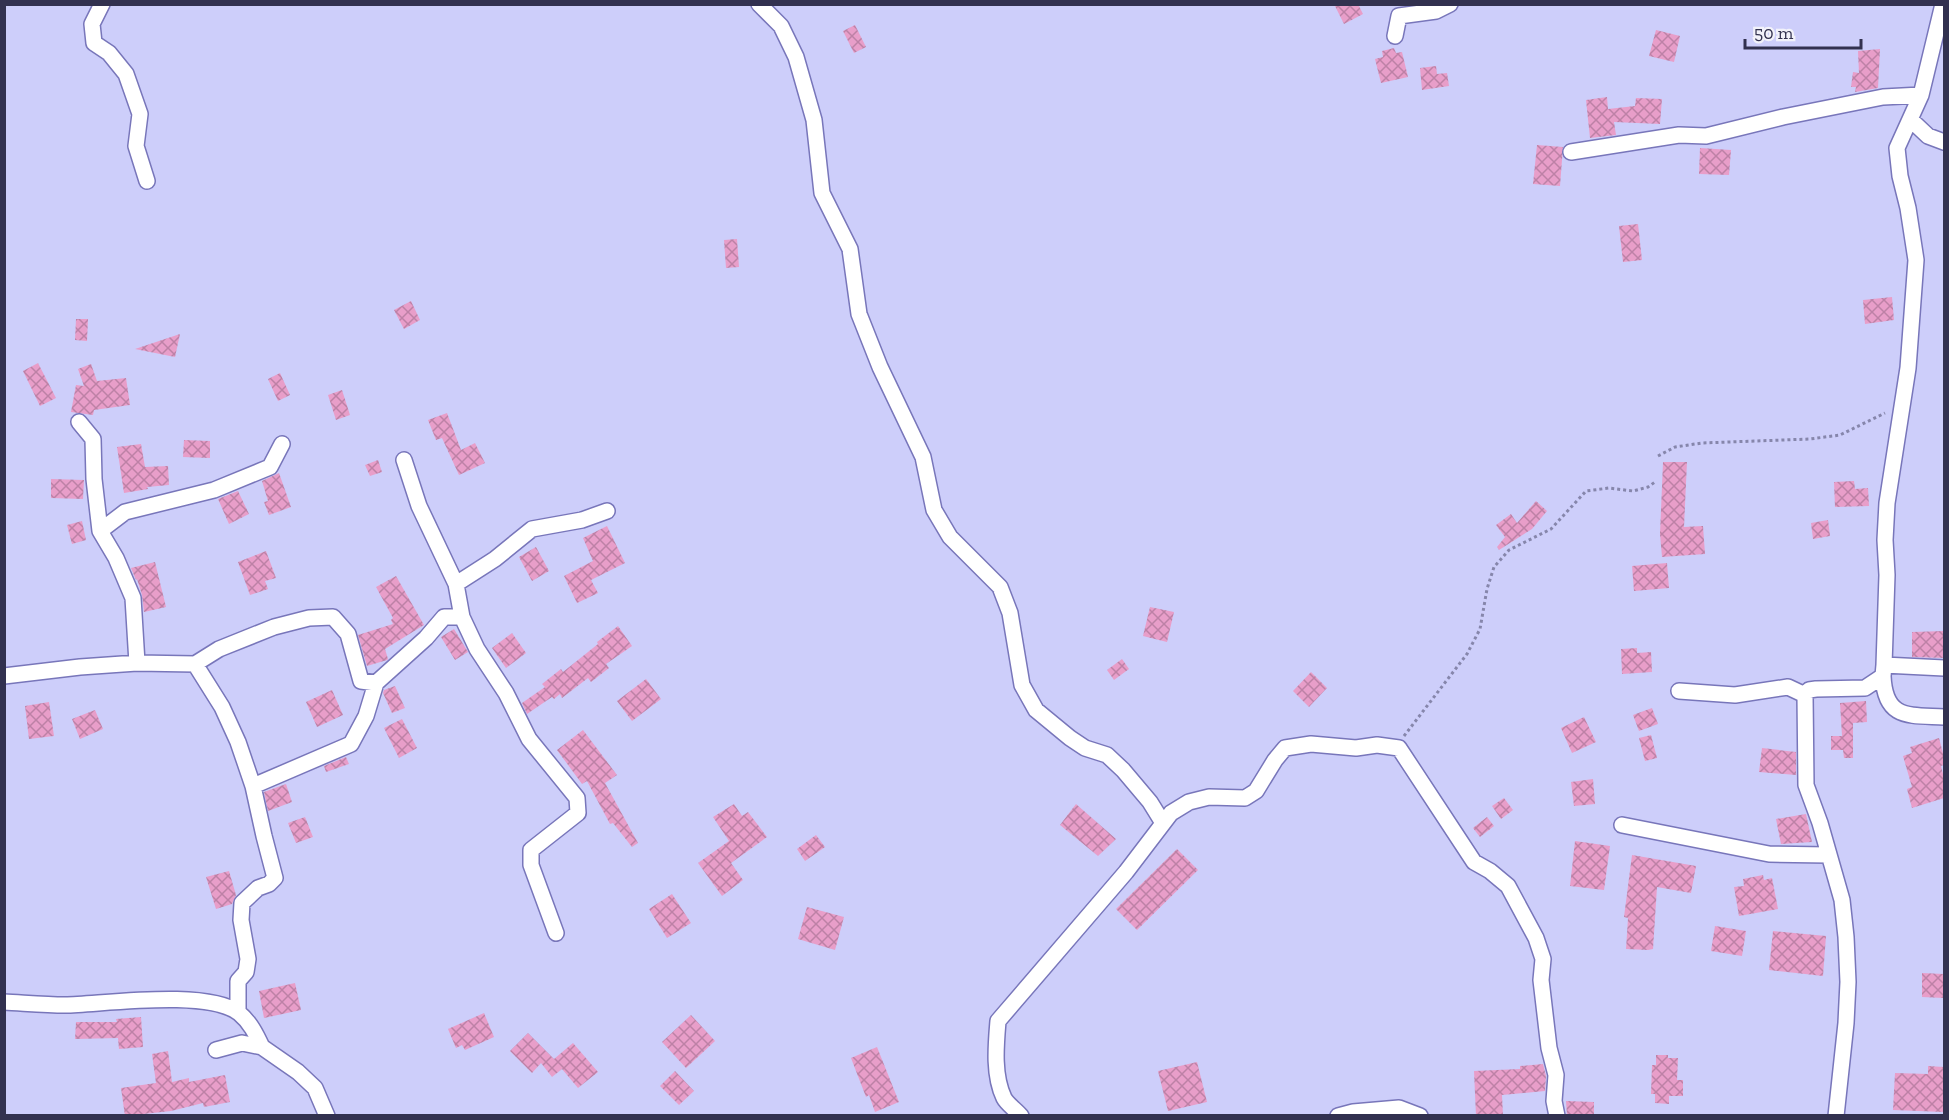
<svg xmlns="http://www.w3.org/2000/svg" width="1949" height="1120" viewBox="0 0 1949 1120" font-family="'Zilla Slab',serif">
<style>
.building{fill:url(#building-cross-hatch)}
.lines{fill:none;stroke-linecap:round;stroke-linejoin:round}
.minor-casing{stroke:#7876ba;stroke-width:18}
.path{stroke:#8686ab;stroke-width:3;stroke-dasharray:3 3;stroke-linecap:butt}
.minor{stroke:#fff;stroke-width:15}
</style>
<defs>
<pattern id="building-cross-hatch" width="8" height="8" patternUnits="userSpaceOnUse" patternTransform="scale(1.5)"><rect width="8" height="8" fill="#e89ec9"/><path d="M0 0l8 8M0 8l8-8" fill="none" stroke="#bd81a6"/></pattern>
</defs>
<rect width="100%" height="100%" fill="#cdcefa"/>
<path class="building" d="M1334,4H1358L1363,14L1344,24Z
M855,25L866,47L854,53L843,31Z
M1656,30L1680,36L1674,62L1649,56Z
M1394,48L1396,53L1402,52L1408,77L1381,83L1375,59L1383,57L1382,51Z
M1880,49L1878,88L1855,92L1856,87H1851L1853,72L1859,73L1858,51Z
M1436,66L1437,74L1447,73L1449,86L1422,90L1420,68Z
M1607,97L1608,109L1635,106L1636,98L1662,99L1660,124L1614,122L1616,135L1590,138L1586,100Z
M1537,145L1563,147L1560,186L1533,184Z
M1700,148L1731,150L1729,175L1699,174Z
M1638,224L1642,260L1623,262L1619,226Z
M737,239L739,267L726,268L724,240Z
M1892,297L1894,320L1865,324L1863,300Z
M411,301L420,320L404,329L394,310Z
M76,319H88L87,341L75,340Z
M180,334L175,357L135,349Z
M38,363L56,398L40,406L23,371Z
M91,364L97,381L126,378L130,405L94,410L93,415L71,412L76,385L84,386L78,369Z
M280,373L290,395L278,401L268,379Z
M342,390L350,415L336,420L328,395Z
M447,413L461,450L475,443L485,463L459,475L442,438L436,440L428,420Z
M184,440L210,441V458L183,457Z
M141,444L145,467L168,466L169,485L147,487L148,489L124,493L117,447Z
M378,460L382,472L370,476L365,465Z
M1663,462H1687L1684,527L1703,526L1705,554L1662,557L1660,534Z
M279,473L291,507L269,515L264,502L268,501L262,481Z
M51,479L84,480L83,499L51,498Z
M1854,481L1855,489L1868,488L1869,506L1835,507L1834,482Z
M238,491L249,514L229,524L218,499Z
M1536,501L1547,511L1532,529L1499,550L1497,547L1505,537L1496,525L1511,514L1517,523Z
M1828,520L1830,536L1813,539L1811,523Z
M82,521L86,540L72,544L67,525Z
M607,526L625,563L591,580L598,593L577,603L564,576L593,561L583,538Z
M536,547L549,571L532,581L519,557Z
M266,551L276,578L265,581L268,589L250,595L238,562Z
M155,562L166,607L144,612L142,595L137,579L136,580L131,568Z
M1667,563L1669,588L1634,591L1632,566Z
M396,576L424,625L385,649L388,659L387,660L367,666L358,635L393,624L391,620L393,618L376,587Z
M1150,607L1174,612L1167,642L1143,636Z
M618,626L632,646L606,664L609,668L591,682L588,678L562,698L560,694L554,699L552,697L527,714L522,703L545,687L542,684L561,669L563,672L598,644L597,642Z
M454,629L468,652L455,660L441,637Z
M1944,631V658L1912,657V632Z
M512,633L526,653L506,668L492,648Z
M1637,648V653L1651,652L1652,672L1622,674L1621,649Z
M1122,659L1129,669L1114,680L1107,670Z
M1311,672L1327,688L1309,707L1293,691Z
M646,679L661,699L632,721L617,701Z
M395,686L405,708L392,713L383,693L384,690Z
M332,690L343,715L317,727L306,702Z
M1866,701L1867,722L1853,723V758H1844L1843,750H1831V736H1842L1840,703Z
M49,702L54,736L29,739L25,706Z
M1652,708L1658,724L1639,731L1633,715Z
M95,710L103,729L80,739L72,719Z
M1584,717L1596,742L1572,753L1561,728Z
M402,719L417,748L399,758L384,728Z
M583,730L617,775L605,783L638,843L632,847L613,823L610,824L587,781L582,784L557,750Z
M1651,735L1657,758L1645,761L1639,738Z
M1939,738L1944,757V765L1941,766L1944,778V798L1912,808L1907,789L1912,787L1903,756L1912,753L1910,747Z
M1762,748L1796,752V775L1759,772Z
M346,757L349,764L326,772L324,766Z
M1593,779L1595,804L1574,806L1571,782Z
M286,784L292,802L268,811L264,792Z
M1504,798L1513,810L1501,819L1492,806Z
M734,804L742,816L748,812L767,837L731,863L743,880L722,896L698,863L729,841L713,817Z
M1076,804L1116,839L1098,856L1060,825Z
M1806,814L1812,842L1781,844L1776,819Z
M305,817L313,837L296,843L288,823Z
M1487,817L1494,826L1480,837L1473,828Z
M816,835L825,847L805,861L797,849Z
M1575,841L1610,846L1604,890L1570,886Z
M1177,849L1198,870L1137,930L1116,909Z
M1632,855L1696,866L1691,893L1657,887L1653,949L1648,950L1626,949L1628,918L1624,917Z
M229,871L236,895L232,904L216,909L206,877Z
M1763,875L1764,880L1772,878L1778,909L1739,916L1734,887L1744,886L1743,879Z
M672,894L691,923L667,938L649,909Z
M807,907L844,917L835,950L798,939Z
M1715,926L1746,931L1742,956L1711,951Z
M1773,931L1826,936L1823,976L1769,970Z
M1922,973L1944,974V998L1922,997Z
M295,983L301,1010L264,1018L259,991Z
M484,1013L494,1037L465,1050L462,1045L456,1048L448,1029Z
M691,1015L715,1041L686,1068L662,1042Z
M141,1017L143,1047L119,1049L118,1038L75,1039L76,1022H117L116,1019Z
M528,1033L554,1059L573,1043L598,1072L578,1088L562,1069L552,1077L541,1063L532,1073L510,1051Z
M877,1047L899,1102L875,1112L869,1095L866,1097L851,1058Z
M168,1051L172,1082L189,1078V1082L225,1075L230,1102L204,1107L203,1103L171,1111L125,1116L121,1088L156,1083L152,1054Z
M1656,1055H1668V1058H1678L1677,1080H1683V1096H1669V1104L1655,1103V1094H1651L1652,1065H1656Z
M1197,1062L1207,1102L1168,1111L1158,1071Z
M1543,1064L1546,1076L1545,1091L1502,1095L1503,1116H1476L1474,1071L1520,1069V1066Z
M1928,1066L1944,1067V1112L1893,1110L1895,1073L1928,1074Z
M675,1071L694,1091L679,1105L660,1086Z
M1566,1101L1594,1102V1116H1567Z"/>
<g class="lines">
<defs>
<path id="minor" d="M102,4L92,24L94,43L109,53L126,74L140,114L136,146L147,181
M759,4L781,26L796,57L814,120L822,193L850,249L859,314L880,367L923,457L934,510L950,537L1000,587L1010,613L1022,685L1036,710L1070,738L1085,748L1107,755L1123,770L1150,802L1163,823
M1395,36L1399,16L1436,11L1450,4
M1911,120L1928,136L1944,142
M1571,152L1679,135L1706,136L1783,117L1883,97L1921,95
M79,422L93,439L94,479L100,531L116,558L133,598L137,663
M404,460L419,506L456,584L462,617L477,649L506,693L529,739L577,798L578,813L531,850V865L556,933
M100,531L125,512L214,490L270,467L282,444
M456,584L495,559L532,529L582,520L607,511
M195,664L222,707L238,742L253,786L264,836L275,878L269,884L258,888L242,903L241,920L248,959L246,972L238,981V1012
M1884,665L1944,668
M4,676L80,667L137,663L195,664L219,649L274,627L309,618L333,617L348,634L361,681L376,683L426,638L444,617H462
M1883,676C1885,720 1909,715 1944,717
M1679,691L1735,695L1788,687L1805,695
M253,786L351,744L366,716L376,683
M1622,825L1769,854L1828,855
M4,1002C24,1003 45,1005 65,1005C105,1004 207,989 239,1013C250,1022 256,1034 262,1047
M216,1050L242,1043L262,1047L298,1072L315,1088L327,1116
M1021,1116C1016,1110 1007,1104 1004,1098C993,1075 996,1045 998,1021L1126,872L1171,813L1189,802L1209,797L1245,798L1256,791L1275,760L1285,748L1311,744L1356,748L1377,745L1399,748L1474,862L1490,871L1508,886L1536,938L1543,959L1541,980L1549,1048L1556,1075L1554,1101L1557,1116
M1338,1116L1353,1112L1399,1108L1420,1116
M1836,1116L1846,1023L1848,982L1846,937L1842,900L1820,823L1806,785L1805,695L1809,690L1816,689L1865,688L1883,676L1884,665L1887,575L1885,540L1887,503L1908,368L1916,260L1908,208L1900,176L1897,148L1921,95L1943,4"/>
</defs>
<use href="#minor" class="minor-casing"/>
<path class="path" d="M1658,456L1675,447L1702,443L1810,439L1840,435L1885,413
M1404,736L1467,654L1480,629L1487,589L1494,567L1509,550L1551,529L1586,491L1609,488L1633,491L1648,487L1655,482"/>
<use href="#minor" class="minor"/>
</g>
<rect width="1949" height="1120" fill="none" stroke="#32314f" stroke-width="12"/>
<path d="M1745 39v9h116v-9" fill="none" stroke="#32314f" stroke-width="3"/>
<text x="1754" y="39" font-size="18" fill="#32314f" stroke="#f2f2fa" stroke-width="4.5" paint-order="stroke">50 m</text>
</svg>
